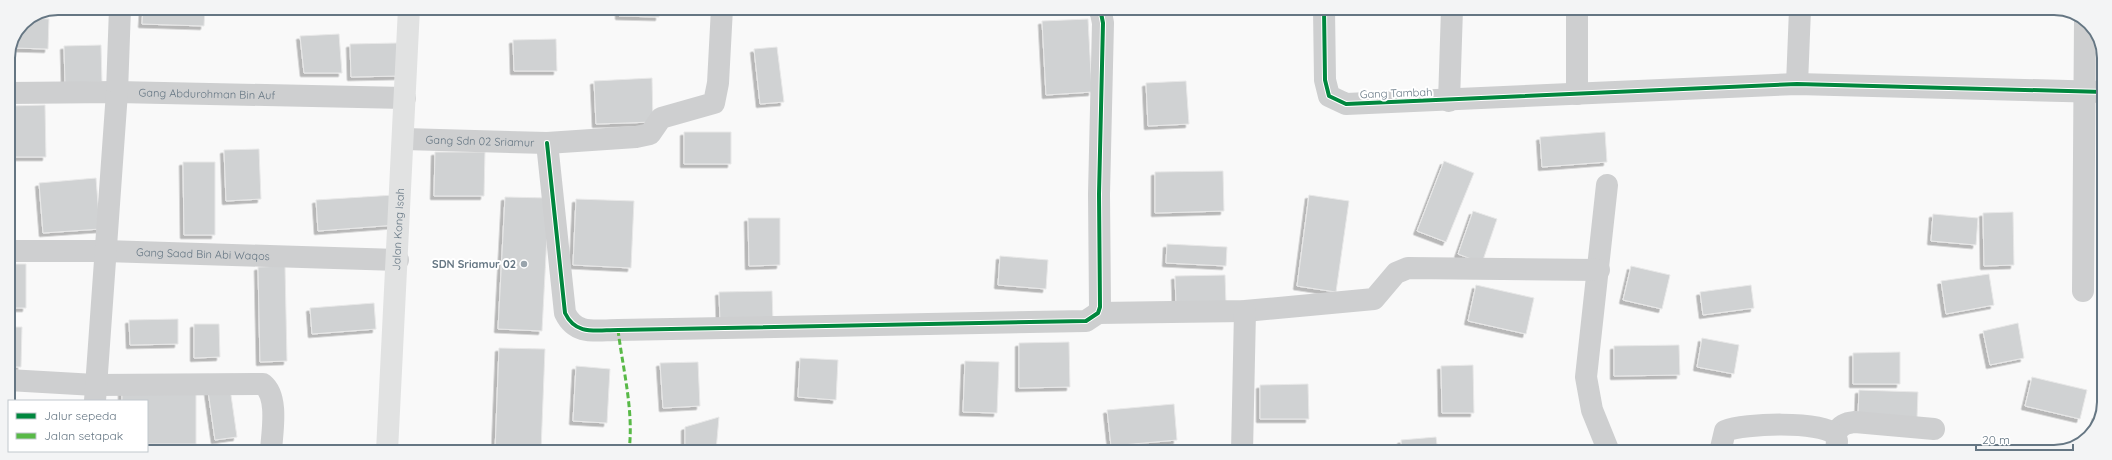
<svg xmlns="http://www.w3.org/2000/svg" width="2112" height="460" viewBox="0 0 2112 460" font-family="Quicksand,sans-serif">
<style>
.building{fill:#d0d2d3;stroke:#e8e8e8;filter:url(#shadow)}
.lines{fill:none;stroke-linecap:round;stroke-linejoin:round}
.street{stroke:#cecfd0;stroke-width:22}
.secondary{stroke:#e1e2e2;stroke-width:22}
.quiet{stroke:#58b947;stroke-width:3;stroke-dasharray:6 3;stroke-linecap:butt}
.cycleway-casing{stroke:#fff;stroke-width:6}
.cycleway{stroke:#00873e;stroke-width:4}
.poi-dot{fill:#99a4ac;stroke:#fff;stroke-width:1.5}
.labels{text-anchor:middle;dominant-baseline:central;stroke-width:4;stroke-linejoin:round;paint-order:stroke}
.street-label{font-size:11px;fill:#657683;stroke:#fff}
.poi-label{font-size:11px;font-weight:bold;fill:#657683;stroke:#fff;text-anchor:end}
.rim{fill:none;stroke:#657683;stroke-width:2}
</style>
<defs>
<filter id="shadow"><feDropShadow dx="-3.5" dy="3.5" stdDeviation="0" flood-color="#0004"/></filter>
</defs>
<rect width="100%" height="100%" fill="#f9f9f9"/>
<path class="building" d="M143,8H205L204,26L142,24Z
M619,8H659V17L619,16Z
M33,18L49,19L48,49L14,48V43L23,22Z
M1088,19L1092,92L1046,95L1042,21Z
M2091,25L2102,51H2088Z
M339,34L342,73H304L300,36Z
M556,39L557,71H514L513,40Z
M397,43L398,76L351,77L350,44Z
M101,45L102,82L65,83L64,46Z
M777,47L784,102L760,104L754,49Z
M652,78L653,122L596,124L594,81Z
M1186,81L1189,124L1148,126L1146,83Z
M45,105L46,157H8V106Z
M684,132H731V164H684Z
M1605,132L1607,162L1542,167L1540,137Z
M259,149L261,199L226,201L224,150Z
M435,152H485L484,196H434Z
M1444,161L1474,173L1446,242L1417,231Z
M183,162H215V235H184Z
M1223,171L1224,211L1155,213V172Z
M96,178L100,229L43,233L39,183Z
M394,195L396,225L318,231L316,200Z
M1309,195L1349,201L1336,292L1297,286Z
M505,197L549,198L542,331L498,329Z
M576,199L634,201L631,268L573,265Z
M1473,211L1497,219L1482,263L1458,254Z
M2013,212L2014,265L1984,266L1983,213Z
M1933,214L1978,218L1976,245L1931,241Z
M748,218H780V265L749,266Z
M1167,244L1227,247L1226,266L1166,263Z
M1000,256L1048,260L1046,289L998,285Z
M8,264H26V308H8Z
M285,266L287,361L260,362L258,267Z
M1631,266L1670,275L1662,309L1623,300Z
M1989,274L1994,305L1946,314L1941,281Z
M1225,275L1226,303L1176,304L1175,276Z
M1476,285L1534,298L1526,334L1468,321Z
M1751,285L1754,308L1703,315L1700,292Z
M772,291L773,321L720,322L719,292Z
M374,303L376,329L312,334L310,308Z
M178,319V344L130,345L129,320Z
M2018,323L2024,358L1990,365L1983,331Z
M194,324H219L220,357L194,358Z
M8,327H22L21,367H8Z
M1702,338L1739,345L1734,374L1697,367Z
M1069,342L1070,387L1019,388V343Z
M1679,345L1680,375L1614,376V346Z
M499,348L545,349L541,451H495Z
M1900,352V384H1853V353Z
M800,358L838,360L836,400L798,397Z
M965,361L999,362L997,413L963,412Z
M698,362L700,406L663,408L660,363Z
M1473,365L1474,413H1442L1441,366Z
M576,366L610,369L607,423L573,421Z
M2032,377L2087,390L2080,419L2025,406Z
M1308,384L1309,419H1260V385Z
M230,388L237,437L215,440L208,391Z
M122,389L196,390V444H147V401H122Z
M1859,390L1918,392L1917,418L1858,416Z
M1174,404L1177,440L1111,446L1107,410Z
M2096,415L2101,416L2092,431Z
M719,417L716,451H653V449H685V427Z
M1436,437L1438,452H1402L1401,440Z
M263,450V451H216Z"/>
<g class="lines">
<g class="street">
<path d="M1324,9L1325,80L1329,96L1346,104L1797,84L2104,92"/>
<path d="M1797,84L1800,9"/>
<path id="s1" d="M8,93L117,92L405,98"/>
<path d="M1577,94V9"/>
<path d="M1449,101L1452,9"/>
<path id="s2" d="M404,139L547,143L636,137L650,134L661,118L714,103L718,83L722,8"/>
<path d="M547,143L565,313C576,336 596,330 618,330L1086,321L1098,313L1100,307L1099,194L1103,23L1101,13L1098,8"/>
<path d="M1607,185L1586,377L1592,410L1609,452"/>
<path id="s3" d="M8,251H105L398,260"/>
<path d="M2083,291L2085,21"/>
<path d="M1098,313L1245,311L1374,299L1396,273L1408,268L1599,270"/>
<path d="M8,380L95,385L263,384C279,397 272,432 271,451"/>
<path d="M95,401L117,92L120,8"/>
<path d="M1835,434C1841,425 1845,423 1855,422L1934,429"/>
<path d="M1242,452L1245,311"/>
<path d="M1720,452L1725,431C1745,423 1819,421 1835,434L1837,441L1836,452"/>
</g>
<path class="secondary" id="s4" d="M387,451L409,8"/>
<path class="quiet" d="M618,330C623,370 634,411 629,451"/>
<defs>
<path id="cycleway" d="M1324,9L1325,80L1329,96L1346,104L1797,84L2104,92
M547,143L565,313C576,336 596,330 618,330L1086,321L1098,313L1100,307L1099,194L1103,23L1101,13L1098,8"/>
</defs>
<use href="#cycleway" class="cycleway-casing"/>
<use href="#cycleway" class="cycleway"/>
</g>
<circle class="poi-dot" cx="524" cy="264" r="4"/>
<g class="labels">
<g class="street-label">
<text transform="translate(1396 93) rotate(-2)">Gang Tambah</text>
<text stroke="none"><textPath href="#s1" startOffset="199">Gang Abdurohman Bin Auf</textPath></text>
<text stroke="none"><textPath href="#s2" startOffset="76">Gang Sdn 02 Sriamur</textPath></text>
<text stroke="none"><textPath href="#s4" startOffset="222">Jalan Kong Isah</textPath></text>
<text stroke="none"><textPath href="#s3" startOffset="195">Gang Saad Bin Abi Waqos</textPath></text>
</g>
<g class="poi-label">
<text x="516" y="264">SDN Sriamur 02</text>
</g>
</g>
<path d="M0 0H2112V460H0ZM58 15H2054A43 43 0 0 1 2097 58V402A43 43 0 0 1 2054 445H58A43 43 0 0 1 15 402V58A43 43 0 0 1 58 15Z" fill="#f3f4f5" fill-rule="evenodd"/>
<path class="rim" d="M58 15H2054A43 43 0 0 1 2097 58V402A43 43 0 0 1 2054 445H58A43 43 0 0 1 15 402V58A43 43 0 0 1 58 15Z"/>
<rect x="8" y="400" width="140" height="52" fill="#ffffff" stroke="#c1c8cd"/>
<rect x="16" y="413" width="20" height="6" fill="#00873e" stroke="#c1c8cd"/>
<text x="44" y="420" font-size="12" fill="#657683">Jalur sepeda</text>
<rect x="16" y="433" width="20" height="6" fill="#58b947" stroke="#c1c8cd"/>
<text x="44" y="440" font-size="12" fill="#657683">Jalan setapak</text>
<path d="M1976 444v6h97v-6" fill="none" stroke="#657683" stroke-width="2"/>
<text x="1982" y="444" font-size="12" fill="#657683" stroke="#ffffff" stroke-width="3" paint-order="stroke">20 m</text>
</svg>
